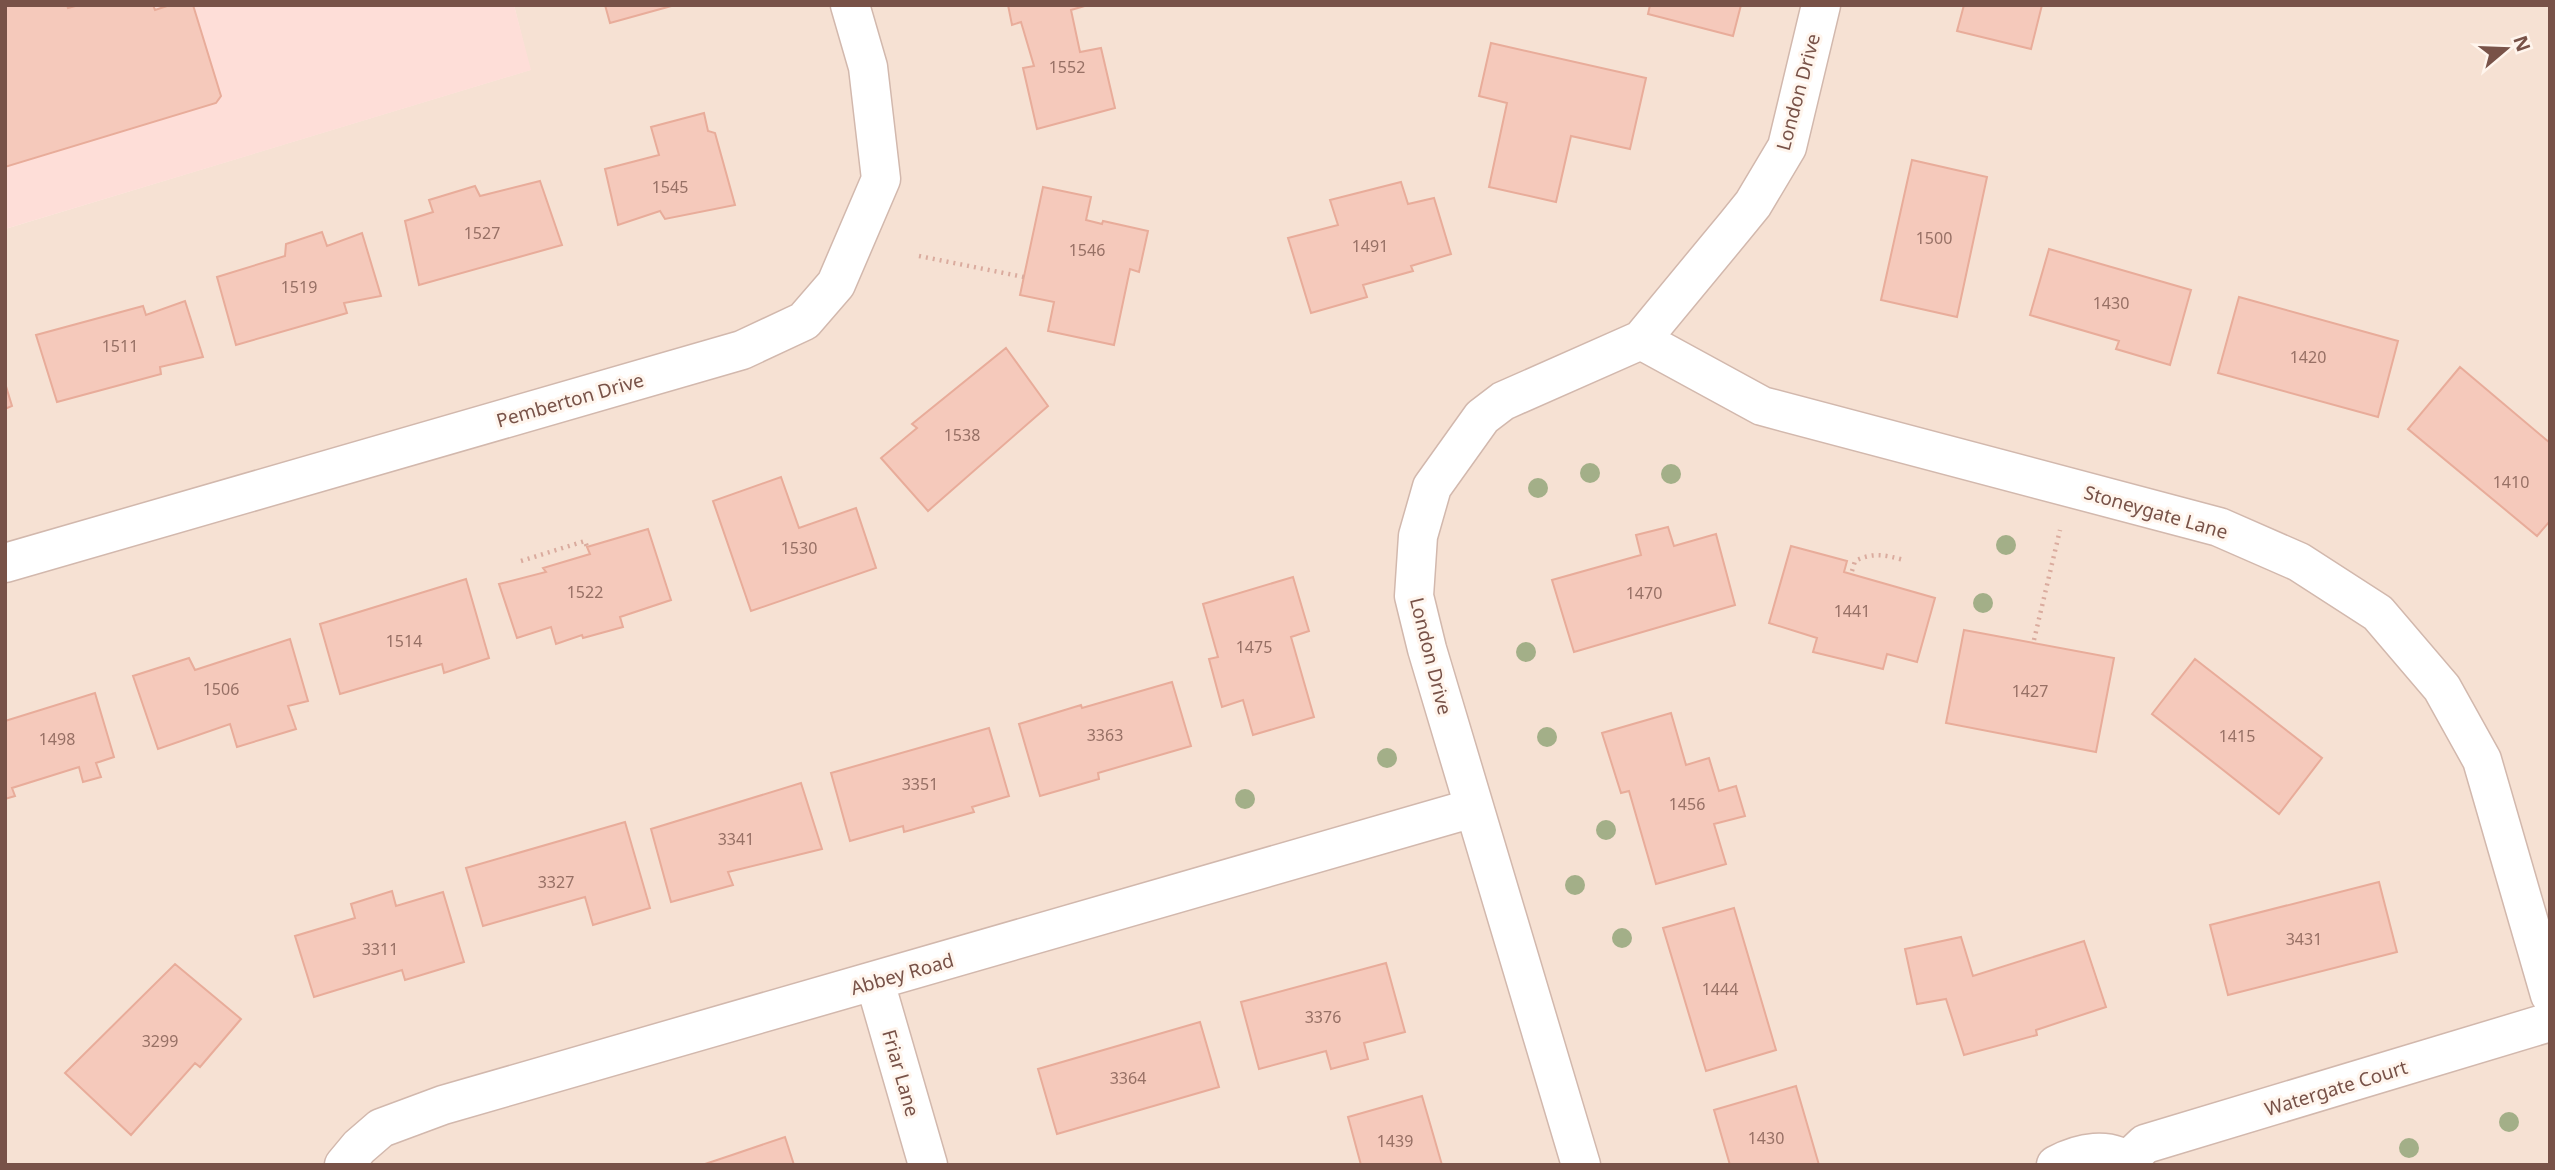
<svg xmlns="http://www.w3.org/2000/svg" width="2555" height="1170" viewBox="0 0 2555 1170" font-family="'Noto Sans',sans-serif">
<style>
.residential{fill:#f6e1d3}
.commercial{fill:#feded8}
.building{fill:#f5c9bb;stroke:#e8ac9a;stroke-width:2}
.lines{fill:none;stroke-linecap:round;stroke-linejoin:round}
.street-casing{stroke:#d2b8ad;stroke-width:41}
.path{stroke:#daab9e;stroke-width:4.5;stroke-dasharray:2 5;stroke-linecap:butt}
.street{stroke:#fff;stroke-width:38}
.tree{fill:#a3af88}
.labels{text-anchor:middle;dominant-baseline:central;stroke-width:6;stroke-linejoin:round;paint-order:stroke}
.number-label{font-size:16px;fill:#977065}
.street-label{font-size:19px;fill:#785248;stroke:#fff5ed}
</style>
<rect width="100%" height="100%" fill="#fef0e5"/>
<path class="residential" d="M514,5H2550V1165H5V229L530,70Z"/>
<path class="commercial" d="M5,5H514L531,70L5,229Z"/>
<path class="building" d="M5,5H67L68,8L79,5H153L155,10L170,5H193L221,96L216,103L5,167Z
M605,5H675L610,23Z
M1008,5H1088L1071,10L1080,52L1101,48L1115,108L1037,129L1023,68L1034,66L1021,22L1012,25Z
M1650,5H1741L1733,36L1648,14Z
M1964,5H2042L2031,49L1957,31Z
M1491,43L1646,78L1630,149L1571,136L1556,202L1489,187L1507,103L1479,96Z
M704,113L708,131L715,133L735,205L665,219L660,211L618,225L605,169L659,155L651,127Z
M1912,160L1987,177L1957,317L1881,300Z
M540,181L562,245L419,285L405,221L433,212L429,200L475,186L480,196Z
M1401,182L1408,204L1434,198L1451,254L1411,266L1413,271L1363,285L1367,297L1311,313L1288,238L1338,225L1330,200Z
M1043,187L1091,197L1086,220L1102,224L1103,221L1148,231L1139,272L1130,269L1114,345L1048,331L1054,302L1020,295Z
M322,232L327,246L362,233L381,296L344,303L347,313L236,345L217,277L285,256L286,244Z
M2049,249L2191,290L2170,365L2116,349L2119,341L2030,315Z
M2239,297L2398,341L2378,417L2218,373Z
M185,301L203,357L160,367L161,374L57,402L36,335L143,306L146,315Z
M1006,348L1048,406L928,511L881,458L917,428L912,424Z
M2460,367L2550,443V521L2537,536L2408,429Z
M5,383L12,406L5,409Z
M781,477L799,528L856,508L876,568L751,611L713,501Z
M1668,527L1674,546L1716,534L1735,605L1574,652L1552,580L1641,555L1636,535Z
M648,529L671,600L620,617L623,627L583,638L582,635L556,644L551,627L517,638L499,584L546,572L543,568L590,554L587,547Z
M1791,546L1847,561L1844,572L1935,598L1917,662L1887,654L1883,669L1813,652L1817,638L1769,623Z
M1293,577L1309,631L1291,637L1314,717L1253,735L1243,700L1222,707L1209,659L1218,657L1203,604Z
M466,579L489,658L444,673L442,664L340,694L320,624Z
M1964,630L2114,658L2096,752L1946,723Z
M290,639L308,701L288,706L296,729L237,747L230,724L158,749L133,676L189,658L195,670Z
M2195,659L2322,758L2279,814L2152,714Z
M1172,682L1191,746L1098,773L1099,779L1040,796L1019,724L1081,705L1082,708Z
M95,693L114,757L96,763L101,777L83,782L79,767L12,788L15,796L5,799V721Z
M1671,713L1686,765L1709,758L1719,791L1736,786L1745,816L1714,824L1726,864L1656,884L1629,791L1621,793L1602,733Z
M989,728L1009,796L972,807L974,812L904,832L903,826L850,841L831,773Z
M801,783L822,849L728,872L733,885L671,902L651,829Z
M625,822L650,908L593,925L585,897L483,926L466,868Z
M2379,882L2397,952L2228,995L2210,925Z
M392,891L396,906L443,892L464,962L405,980L402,970L314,997L295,936L355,918L351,904Z
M1734,908L1776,1050L1706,1071L1663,928Z
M1961,937L1973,976L2084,941L2106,1007L2036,1030L2037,1035L1964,1055L1946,999L1917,1004L1905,949Z
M1386,963L1405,1032L1364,1043L1368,1059L1331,1069L1326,1051L1259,1069L1241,1002Z
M175,964L241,1019L200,1067L195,1063L131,1135L65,1073Z
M1200,1022L1219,1087L1057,1134L1038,1069Z
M1796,1086L1819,1165H1730L1714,1110Z
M1422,1096L1442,1165H1361L1348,1117Z
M785,1137L794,1165H702L732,1155Z"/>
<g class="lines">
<defs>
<path id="street" d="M1641,340L1762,406L2219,527L2299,562L2378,613L2442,688L2482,760L2550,995
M5,563L742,350L804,321L836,284L881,179L868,67L850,5
M875,982L928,1165
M2127,1161L2145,1144L2550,1022
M344,1165L359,1147L381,1128L443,1105L1473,808
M1581,1165L1427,649L1414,596L1418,536L1432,487L1482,417L1503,401L1641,340L1736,225L1753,204L1787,147L1821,5
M2056,1165C2079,1153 2110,1145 2131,1165"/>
</defs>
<use href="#street" class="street-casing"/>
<path class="path" d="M919,256L1024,277
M521,561L585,541L587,547
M1852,571L1855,561C1873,552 1885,555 1904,560
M2034,640L2060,530"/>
<use href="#street" class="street"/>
</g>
<g class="tree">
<circle cx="1590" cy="473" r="10"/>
<circle cx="1671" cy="474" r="10"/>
<circle cx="1538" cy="488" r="10"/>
<circle cx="2006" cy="545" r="10"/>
<circle cx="1983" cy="603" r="10"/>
<circle cx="1526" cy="652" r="10"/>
<circle cx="1547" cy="737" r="10"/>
<circle cx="1387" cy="758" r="10"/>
<circle cx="1245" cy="799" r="10"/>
<circle cx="1606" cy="830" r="10"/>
<circle cx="1575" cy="885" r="10"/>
<circle cx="1622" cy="938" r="10"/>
<circle cx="2509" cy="1122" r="10"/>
<circle cx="2409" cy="1148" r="10"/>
</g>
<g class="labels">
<g class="number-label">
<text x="1067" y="67">1552</text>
<text x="670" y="187">1545</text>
<text x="482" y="233">1527</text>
<text x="1934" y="238">1500</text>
<text x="1370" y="246">1491</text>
<text x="1087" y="250">1546</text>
<text x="299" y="287">1519</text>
<text x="2111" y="303">1430</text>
<text x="120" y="346">1511</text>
<text x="2308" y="357">1420</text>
<text x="962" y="435">1538</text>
<text x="2511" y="482">1410</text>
<text x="799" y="548">1530</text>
<text x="585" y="592">1522</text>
<text x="1644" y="593">1470</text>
<text x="1852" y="611">1441</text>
<text x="404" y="641">1514</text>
<text x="1254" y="647">1475</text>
<text x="221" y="689">1506</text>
<text x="2030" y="691">1427</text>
<text x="1105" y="735">3363</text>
<text x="2237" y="736">1415</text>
<text x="57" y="739">1498</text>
<text x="920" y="784">3351</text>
<text x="1687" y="804">1456</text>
<text x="736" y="839">3341</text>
<text x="556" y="882">3327</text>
<text x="2304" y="939">3431</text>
<text x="380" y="949">3311</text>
<text x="1720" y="989">1444</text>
<text x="1323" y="1017">3376</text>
<text x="160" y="1041">3299</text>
<text x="1128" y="1078">3364</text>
<text x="1766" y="1138">1430</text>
<text x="1395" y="1141">1439</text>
</g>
<g class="street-label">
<text transform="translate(1798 92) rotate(-75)">London Drive</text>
<text transform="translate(570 400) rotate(-16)">Pemberton Drive</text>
<text transform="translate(2156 512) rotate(16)">Stoneygate Lane</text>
<text transform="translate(1431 656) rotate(76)">London Drive</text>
<text transform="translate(902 974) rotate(-16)">Abbey Road</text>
<text transform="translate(901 1073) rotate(74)">Friar Lane</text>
<text transform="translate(2336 1088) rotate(-17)">Watergate Court</text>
</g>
</g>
<rect width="2555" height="1170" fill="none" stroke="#785248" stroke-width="14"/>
<g transform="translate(2506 49) rotate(71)" stroke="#fff5ed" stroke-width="5" paint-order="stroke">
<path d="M0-5L12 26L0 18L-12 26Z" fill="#785248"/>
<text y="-10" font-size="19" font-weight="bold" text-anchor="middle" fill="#785248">N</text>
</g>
</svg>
